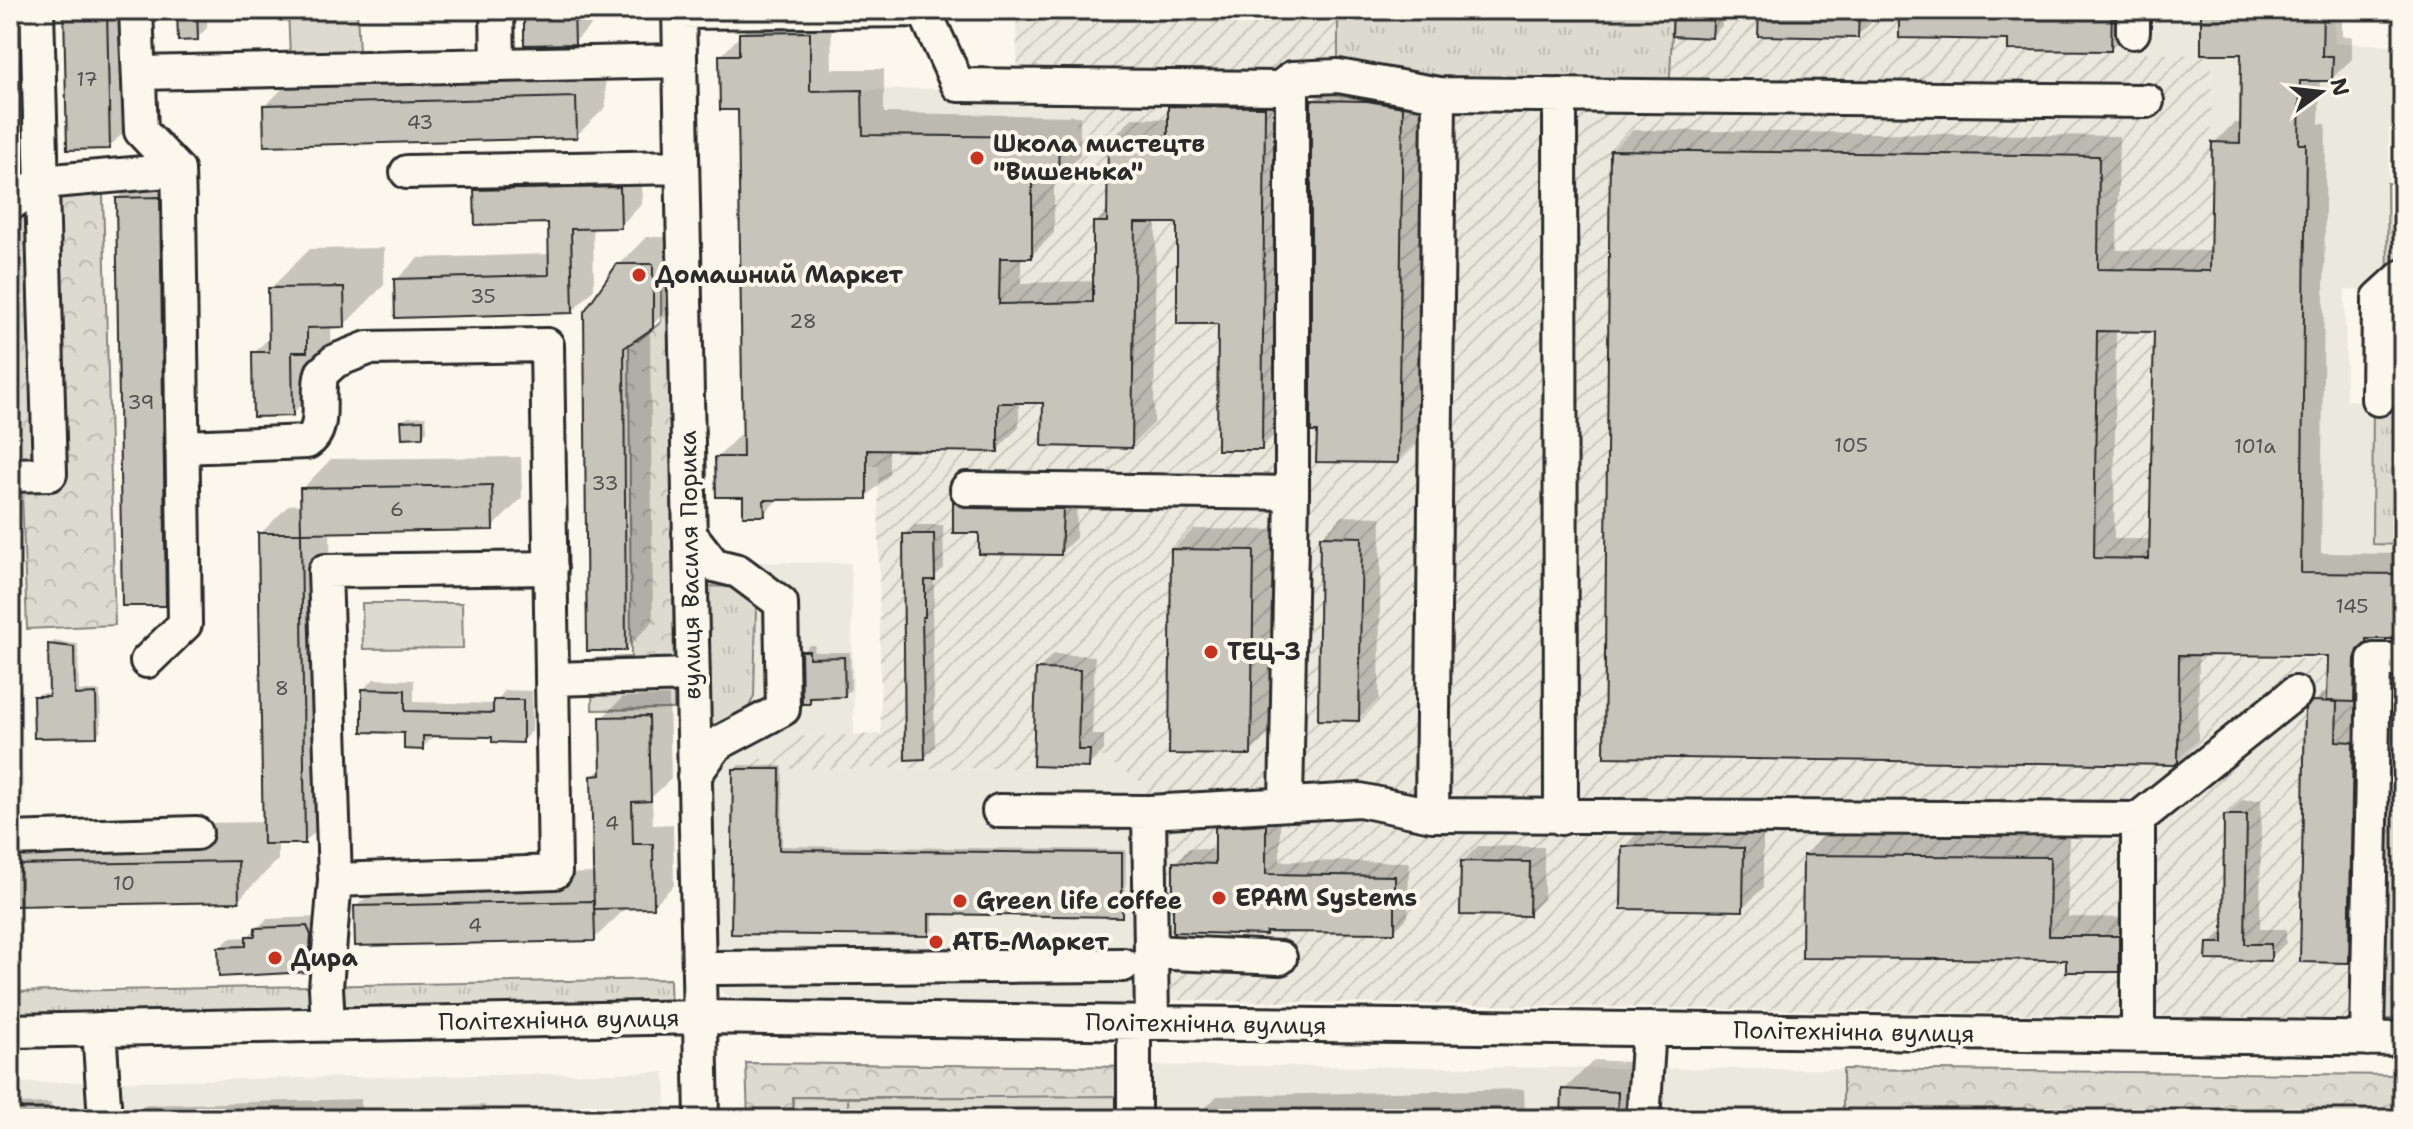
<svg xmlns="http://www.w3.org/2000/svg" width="2413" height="1129" viewBox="0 0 2413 1129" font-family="'Shantell Sans',sans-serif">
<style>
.built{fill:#ebe8de}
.industrial{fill:url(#industrial-furrows)}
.grass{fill:url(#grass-tufts);stroke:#84827e;stroke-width:2}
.forest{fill:url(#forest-crowns);stroke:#84827e;stroke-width:2}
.pitch{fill:#dddad0;stroke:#84827e;stroke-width:2}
.shadow{fill:#0003;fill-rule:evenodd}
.building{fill:#c7c4bc;stroke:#2b2b2b;stroke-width:2;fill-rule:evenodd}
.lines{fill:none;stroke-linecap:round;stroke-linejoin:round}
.minor-casing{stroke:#2b2b2b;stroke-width:38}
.minor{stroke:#fbf7ec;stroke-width:32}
.poi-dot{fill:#c8321e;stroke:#fbf7ec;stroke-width:3}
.labels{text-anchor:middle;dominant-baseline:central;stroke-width:8;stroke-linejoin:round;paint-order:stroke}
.number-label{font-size:20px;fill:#52514f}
.poi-label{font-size:24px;font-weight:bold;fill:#2b2b2b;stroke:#fbf7ec;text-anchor:start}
.street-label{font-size:24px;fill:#2b2b2b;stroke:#fbf7ec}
</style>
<defs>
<pattern id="industrial-furrows" width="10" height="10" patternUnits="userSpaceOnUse" patternTransform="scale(2)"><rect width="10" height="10" fill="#ebe8de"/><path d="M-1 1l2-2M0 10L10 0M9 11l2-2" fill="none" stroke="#cac7bf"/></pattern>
<pattern id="grass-tufts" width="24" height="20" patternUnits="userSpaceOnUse" patternTransform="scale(2)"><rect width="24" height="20" fill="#dddad0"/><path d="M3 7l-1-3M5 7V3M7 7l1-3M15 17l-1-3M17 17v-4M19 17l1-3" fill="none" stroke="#bebbb3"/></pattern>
<pattern id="forest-crowns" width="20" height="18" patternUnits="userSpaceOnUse" patternTransform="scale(2)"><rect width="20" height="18" fill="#dddad0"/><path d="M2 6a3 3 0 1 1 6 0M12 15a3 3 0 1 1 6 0" fill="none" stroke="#bebbb3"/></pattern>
</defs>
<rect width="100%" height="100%" fill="#fbf7ec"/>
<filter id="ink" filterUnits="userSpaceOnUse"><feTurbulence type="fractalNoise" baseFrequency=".0125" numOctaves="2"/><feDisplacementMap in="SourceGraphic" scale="16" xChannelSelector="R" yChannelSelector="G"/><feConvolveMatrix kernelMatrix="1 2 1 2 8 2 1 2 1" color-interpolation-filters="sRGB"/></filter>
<g filter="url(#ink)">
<path class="built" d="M10,10H25L29,174L10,188Z
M2112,10H2334L2335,43L2396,45L2395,125L2389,129L2388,289L2345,290L2346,400L2373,402L2372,543L2403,545V659L2204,657L2212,57L2111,51Z
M1018,87H1076V185H863L862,90Z
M10,498H16L24,803L10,804Z
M739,562L851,563L854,735L784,737L781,759L744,758L745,769L1089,768L1090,750L1140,780L1138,868L1142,1003L806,1002L740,999L723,994L711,972L704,572Z
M746,1063L2112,1071L2403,1119H748Z
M665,1072L666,1119H10V1083Z"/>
<path class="industrial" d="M1016,10H2112L2111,51L2212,56L2204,657L2374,660L2367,1019L1161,1000L1138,868L1140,781L1091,750L1089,768L744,769V758L781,759L784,737L881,734L878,466H867L863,185L1076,184V88L1018,87Z"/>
<path class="grass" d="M1338,10H1673L1669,97L1338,76Z
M2387,183L2403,184V276L2388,289Z
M2373,402H2403V545L2372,544Z
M703,586L736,587L751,593L756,608L754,696L749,707L712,727L703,726Z
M2374,701H2403V1019H2367Z
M670,979L671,1018L10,1031V992Z
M793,1097L848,1098L849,1119H793Z"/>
<path class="forest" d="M26,193L103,195L115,625L27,629L21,466H10V208Z
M671,283L674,709L592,710L593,659L631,657L629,341H638L661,322V284Z
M746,1063L1133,1067L1134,1097H793V1119H748Z
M1843,1069L2403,1075V1119H1843Z"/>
<path class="pitch" d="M288,10H357L359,52L290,55Z
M362,603H462L463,648L363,649Z
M1122,1096L1123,1119H849L848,1098Z"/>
<path class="shadow" d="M66,10H137L139,117L109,147Z
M179,10H207V28L197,38Z
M526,10H600L601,16L574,42Z
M831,10L832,69H884V113L1080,116V156L1057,178H1054V233L1031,256H1021V283L1095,281V223L1109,210L1110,141L1132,118L1170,119V107L1193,84L1287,85L1284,426L1261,448L1220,322L1179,221H1156L1154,423L1131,446L1045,401H1019V427L997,450L889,448V475L866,497L779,498L764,514L744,495L717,458L739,435H744L740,108L721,56L763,11Z
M1025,10H1282L1269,23L1025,21Z
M1675,10H1722V26L1712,36Z
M1761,10H1873V21L1857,36Z
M1902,10H2129V31L2110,49L2010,39Z
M2203,10H2342V36H2352V59L2331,79H2320L2319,124H2326L2321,553L2403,554V637H2375L2374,679L2355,698V723H2372L2368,941L2349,961L2313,703L2330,686V654L2199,653L2198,740L2175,763L1612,150L1633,130L2119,136L2117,250L2212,251L2214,143L2234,123H2242L2243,53ZM2116,329L2156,330L2152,539H2114Z
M605,68L606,107L576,136L265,106L295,76Z
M1333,80L1422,87L1418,440L1397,461L1313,101Z
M641,166L642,204L620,226H593L594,289L572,312L396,280L418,258L551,254L550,221L476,191L498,168Z
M188,168L194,574L165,604L118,198L147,169Z
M646,237H679V298L650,327L653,621L626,649L619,265Z
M384,248V285L344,325H331L332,374L292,414L254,353L271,336L270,289L310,249Z
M426,416L427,431L423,435L403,422L408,417Z
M521,457L522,498L492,528L330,530L334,812L305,842H278V860L238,900L10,904V826L264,822L260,534L289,505L302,504V489L331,459Z
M970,487L1077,495L1076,538L1060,553L981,531H955V502Z
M1343,516L1381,517L1379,699L1358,719L1322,537Z
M915,525H943L944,568L934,577V605L932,608L935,747L925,758L905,535Z
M1194,529L1273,530L1271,732L1250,753L1173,549Z
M54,641L78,644L79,691H100L101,730L97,735L35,697L40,693H51L50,645Z
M809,645H815L814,652H850L851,689L844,696H815L809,702L803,652Z
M1053,654L1095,656L1092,735H1104V750L1088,766L1035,764L1038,670Z
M374,679L414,680V702L495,704L505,690L532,691V731L522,741L494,735L432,734V738L422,748L364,689Z
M669,696L671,779L652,797L653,825L673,824L674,885L653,906H623L624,910L594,939L356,907L386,877L595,873L593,776L603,766L602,718L623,697Z
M739,765L783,766L782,846L1126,850L1125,910L1121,915L933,912V930L928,934L733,932L735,770Z
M2242,800H2261L2260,929H2286V943L2270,959L2209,944L2225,928L2226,816Z
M1280,811V861L1409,862L1408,917L1394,931L1175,863L1189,848L1217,850V828L1232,814Z
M1644,826L1763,828V888L1742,909L1624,847Z
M1824,836L2069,838L2068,917L2138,918V950L2118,970L2068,958L1805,856Z
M1478,846L1544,847V898L1528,914L1463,861Z
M317,917V960L307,971L220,948L230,938L247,937L267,919Z
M1594,1060L1647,1063L1644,1119H1563L1564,1090Z
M1524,1089L1525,1119H1194L1217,1096Z
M361,1099V1119H131L145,1105Z
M51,1103V1119H10V1104Z
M485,1105L486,1116L597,1113V1119H383L452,1117L464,1106Z"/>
<path class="building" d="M64,10H107L110,149L67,150Z
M177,10H197L198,40L178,41Z
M524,10H574L575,44L524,45Z
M1673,10H1714L1712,38L1672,36Z
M1759,10H1859L1858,38L1758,36Z
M1899,10H2112L2111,51L2008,50V40L1899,38Z
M2201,10H2323L2322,56H2333L2332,81H2300L2299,144H2306L2301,573L2403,574V639H2366V643L2358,650L2355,659L2354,702L2327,701L2328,656L2179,655L2178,762L2175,765L1604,757L1610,150L2099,156L2098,269L2210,271L2212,142L2240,143L2241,54H2201ZM2097,331L2154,332L2149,559L2094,558Z
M810,32V91L862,90L863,135L1059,137L1058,180H1032V258H1000L999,304L1093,302V222H1107L1108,140H1168V106L1265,107L1262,450H1217L1218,324H1177V223H1135L1132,448L1042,446L1043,403H998V452L867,450V499L764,500L765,516H743V497H716L715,457H743L738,110H720L719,55H739V33Z
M576,97L577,138L264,146L263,105Z
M1311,100L1367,101L1403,107L1398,463L1316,462L1317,432H1311Z
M620,187L621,228L571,229L573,313L395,318L394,279L549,275L548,223L475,225L474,190Z
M160,197L166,606H122L116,198Z
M617,264H653V328L624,348L626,651H587L584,312Z
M344,287L345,327L307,328V352H292L293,416L253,417L252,352H269L268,288Z
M423,420V437L402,438L401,421Z
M492,485L493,530L301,533L300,488Z
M953,501L967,508L1063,509L1061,555L979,554V533H953Z
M258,533H301L305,844H263Z
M903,534H934L935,580H925V617H922L925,759L905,760Z
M1320,536L1362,537L1359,721L1318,720Z
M1171,549L1254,550L1251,755L1169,754Z
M48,644L74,647L75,695L96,694L97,737L34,738L33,696H49Z
M801,651H809V658L844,657L845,697L810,698V704H802Z
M1036,669L1080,670L1078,750H1090L1089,768L1033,766Z
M362,689L405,690V711L493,713V700H523V743L492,742V737L423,736V750L404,749V733L362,732Z
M2312,701L2337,702L2336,741L2353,742L2349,963L2300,962L2305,710Z
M649,716L651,801L632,802L633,844H653L654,908L594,909L591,776L601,775L600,717Z
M733,769H780L779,850L1122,853V917L929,914V936L731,934Z
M2224,815H2247L2245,944H2271V961L2206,960L2207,943H2223Z
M1266,824V874L1395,876V933L1266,932V935L1173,932V862L1215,864V827Z
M1622,846L1744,848L1743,911L1621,909Z
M1803,855L2050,857L2049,936H2119V972H2066V960L1802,958Z
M238,861L239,902L10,906V865Z
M1461,861L1530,862L1529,916L1460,915Z
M594,901L595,941L355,946L354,906Z
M307,926L311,935L308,972L219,977L218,947L246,946V936H255V928Z
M1562,1089L1618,1092L1617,1119H1561Z"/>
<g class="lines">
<defs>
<path id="minor" d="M136,10L141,131L178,170L179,205L185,624L147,661
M497,10L498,65L680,61
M679,10L702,1119
M679,12L924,10L958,85L1280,88L1292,78
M2133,32V10
M139,73L498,65
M1560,95L1561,818
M407,172L682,167
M10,204L42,182L178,170
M2378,399L2379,298L2403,276
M182,447L307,442C328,429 315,394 322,373L335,361L368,348L547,345L555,872L335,880L326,987L328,1025
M10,475L50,474L37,10
M967,489L1292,493
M689,533L714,565L738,571L781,603L783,709L717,744L694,776
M552,679L692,675
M1286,803L1292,493V78L1338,76L1439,94L2147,101
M999,811L1149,812L1360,800L1432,815L2138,819L2295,693
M1149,812L1152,1023
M1432,815L1439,94
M10,839L196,833
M335,880L325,571L551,568
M1151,952L1280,958
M717,968L1123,965
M1134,1024V1119
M99,1029L105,1119
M10,1031L699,1017L2403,1039
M2138,1036V819
M2367,1039L2374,660H2403
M1643,1119L1649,1029"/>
</defs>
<use href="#minor" class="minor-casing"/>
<use href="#minor" class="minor"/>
</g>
</g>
<g class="poi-dot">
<circle cx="977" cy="158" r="8"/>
<circle cx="639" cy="275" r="8"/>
<circle cx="1211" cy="652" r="8"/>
<circle cx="1219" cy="898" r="8"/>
<circle cx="960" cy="901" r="8"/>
<circle cx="936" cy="942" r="8"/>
<circle cx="275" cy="958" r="8"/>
</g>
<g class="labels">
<g class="number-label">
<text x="87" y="79">17</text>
<text x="420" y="122">43</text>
<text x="483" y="296">35</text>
<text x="803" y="321">28</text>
<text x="141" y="402">39</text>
<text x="1851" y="445">105</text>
<text x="2255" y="446">101а</text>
<text x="605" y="483">33</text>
<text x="397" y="509">6</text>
<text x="2352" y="606">145</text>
<text x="282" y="688">8</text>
<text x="612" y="823">4</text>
<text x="124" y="883">10</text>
<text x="475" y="925">4</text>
</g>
<g class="poi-label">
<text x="993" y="144">Школа мистецтв<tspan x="993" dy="28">"Вишенька"</tspan></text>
<text x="655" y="275">Домашний Маркет</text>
<text x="1227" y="652">ТЕЦ-3</text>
<text x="1235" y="898">EPAM Systems</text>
<text x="976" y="901">Green life coffee</text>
<text x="952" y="942">АТБ-Маркет</text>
<text x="291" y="958">Дира</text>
</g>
<g class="street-label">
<text transform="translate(690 565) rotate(-91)">вулиця Василя Порика</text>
<text transform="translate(559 1020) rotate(-1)">Політехнічна вулиця</text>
<text transform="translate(1206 1024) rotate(1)">Політехнічна вулиця</text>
<text transform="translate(1854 1032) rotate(1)">Політехнічна вулиця</text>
</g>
</g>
<rect width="2413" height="1129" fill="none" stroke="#fbf7ec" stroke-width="40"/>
<rect x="20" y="20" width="2373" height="1089" fill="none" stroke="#2b2b2b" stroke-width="3" filter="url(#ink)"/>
<g transform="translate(2321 92) rotate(75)" stroke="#fbf7ec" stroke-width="6" paint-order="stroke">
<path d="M0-6L14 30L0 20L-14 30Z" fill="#2b2b2b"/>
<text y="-12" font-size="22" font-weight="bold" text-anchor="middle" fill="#2b2b2b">N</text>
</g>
</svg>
